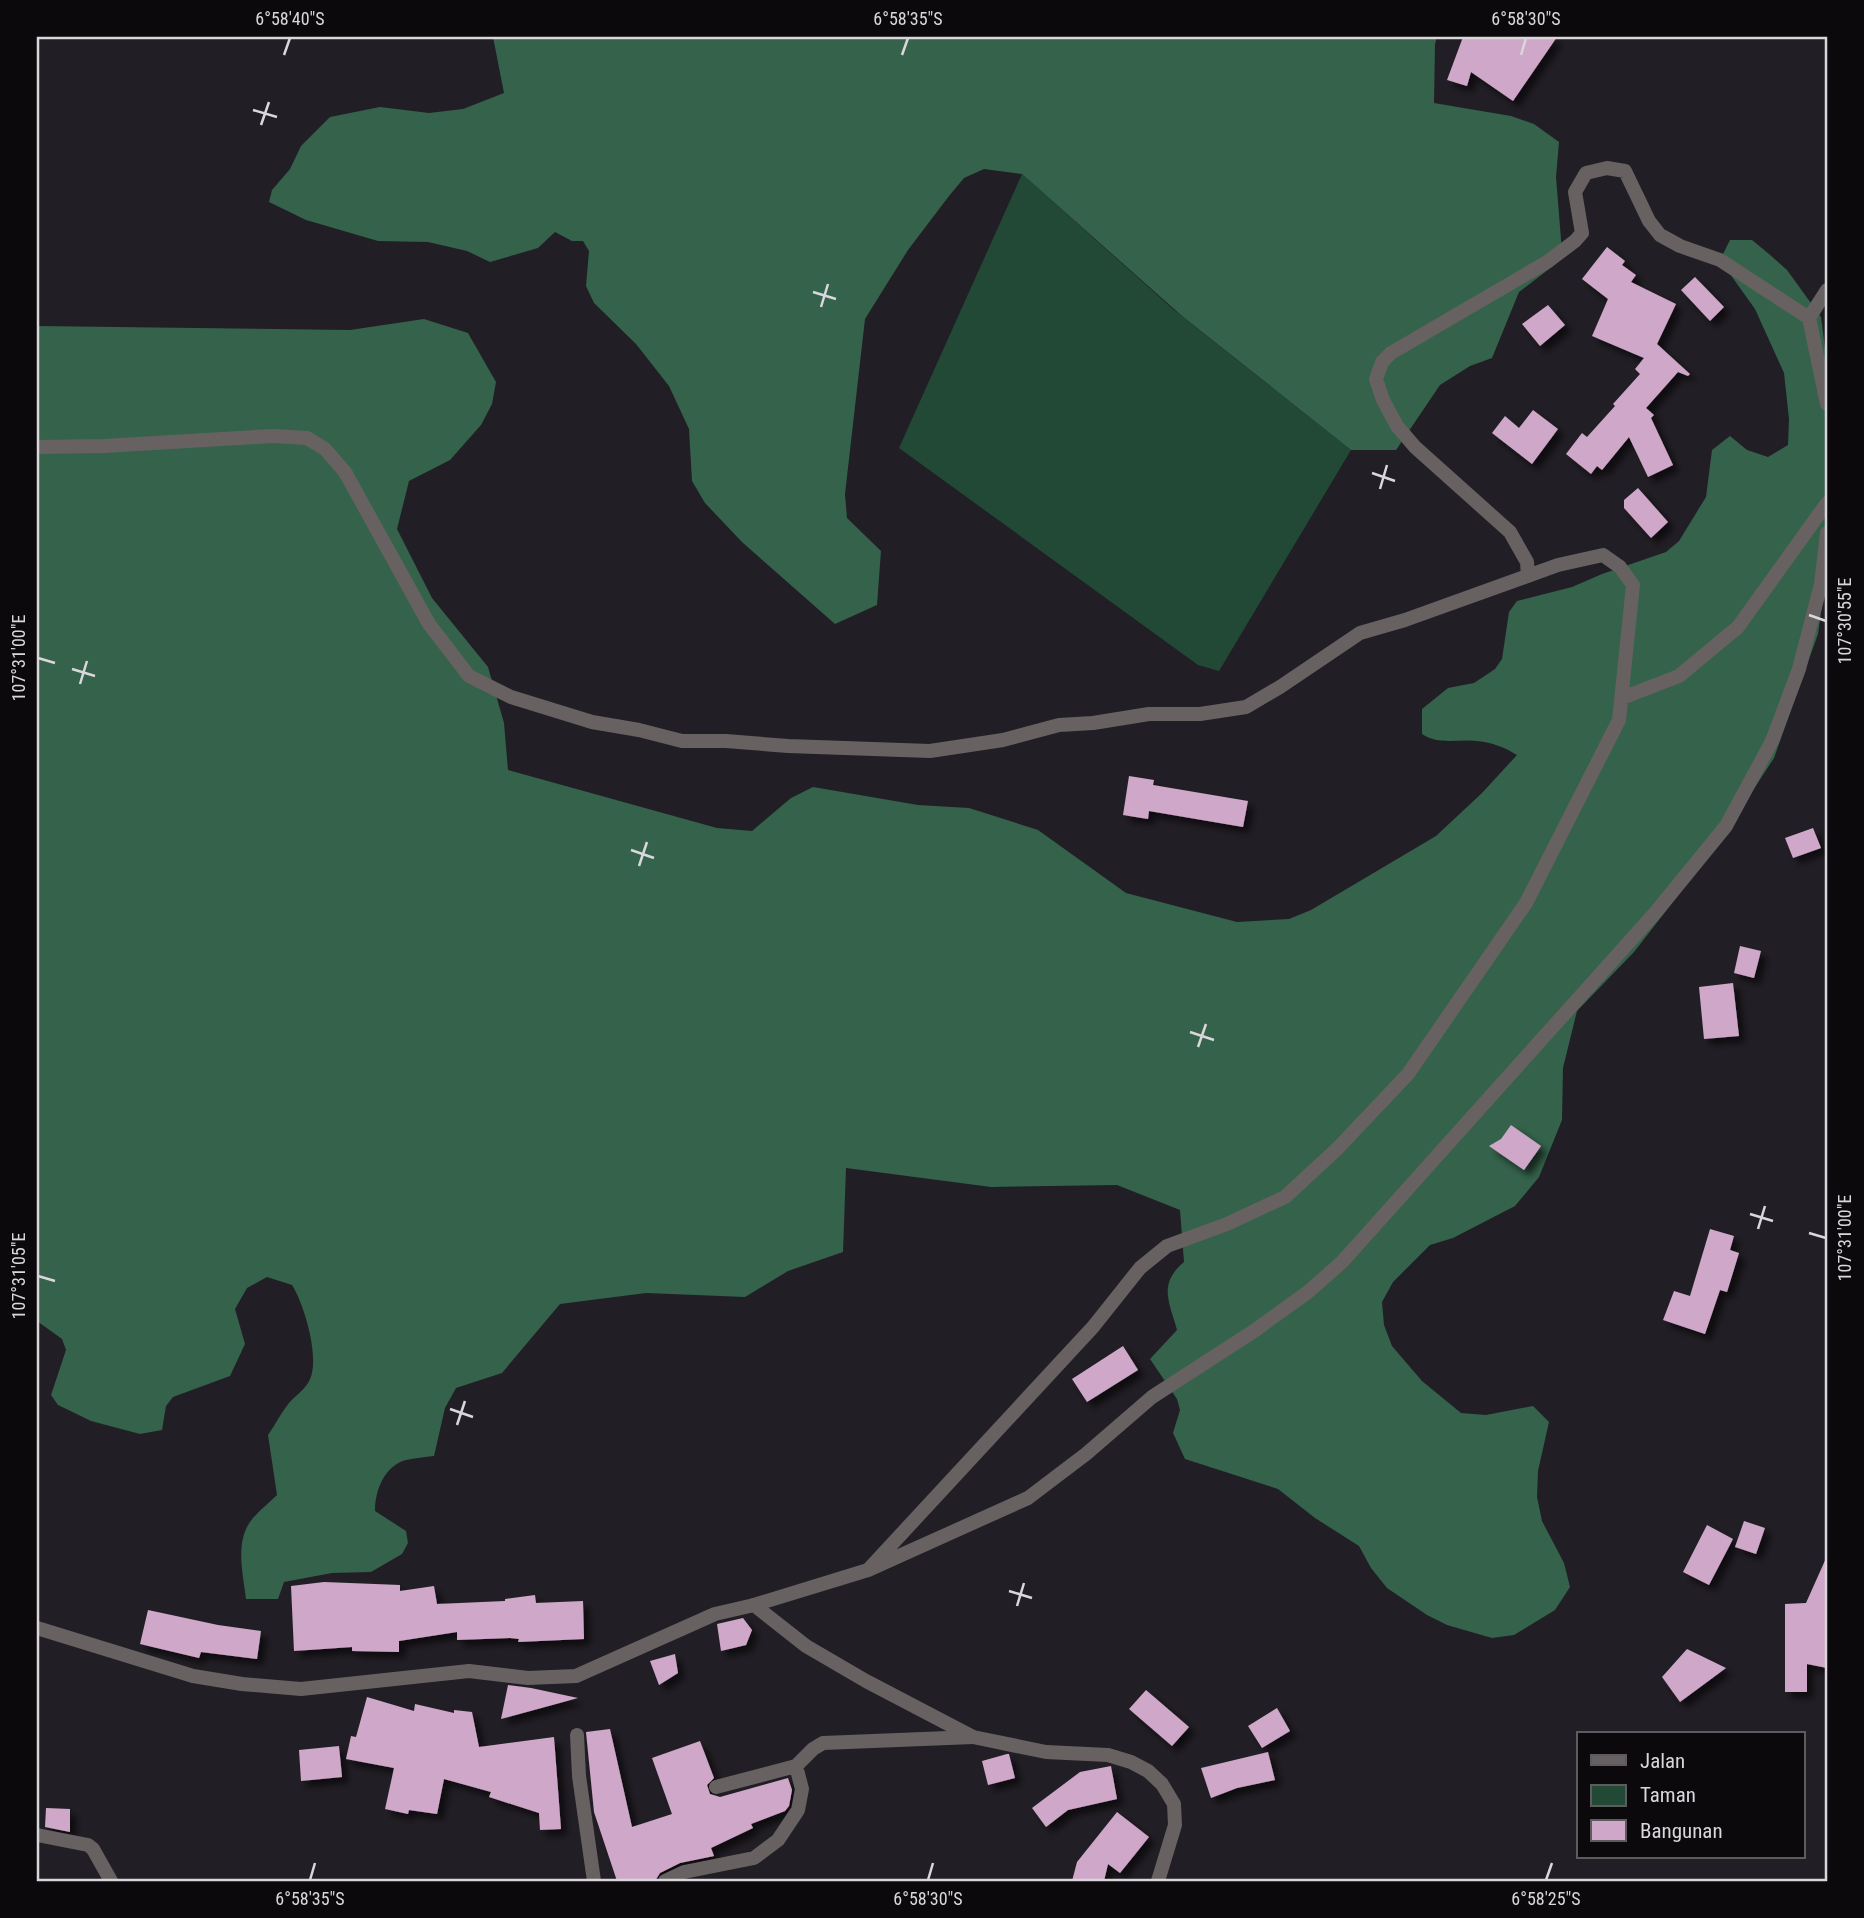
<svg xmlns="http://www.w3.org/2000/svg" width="1864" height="1918" viewBox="0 0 1864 1918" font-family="'Roboto Condensed',sans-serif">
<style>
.green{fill:#214936}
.forest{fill:#34624b}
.building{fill:#cfa8c9;filter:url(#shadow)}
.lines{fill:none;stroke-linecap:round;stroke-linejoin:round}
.minor{stroke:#676261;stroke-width:14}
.tertiary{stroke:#676261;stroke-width:14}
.ticks{fill:none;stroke:#dad7dc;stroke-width:2.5}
.neatline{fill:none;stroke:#dad7dc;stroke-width:2.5}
.ticks-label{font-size:18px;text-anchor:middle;fill:#dad7dc}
</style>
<defs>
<filter id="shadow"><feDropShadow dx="6" dy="6" stdDeviation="3.5" flood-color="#0009"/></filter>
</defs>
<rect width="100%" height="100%" fill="#221e25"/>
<path class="green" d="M1022,174L1173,309L1351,450L1219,671L1198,665L899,448Z"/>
<path class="forest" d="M493,37H1437L1435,44L1434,103L1511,116L1534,124L1559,142L1556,177L1562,252L1557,263L1519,292L1492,358L1470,366L1440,385L1396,450H1351L1182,316L1022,174L984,169L964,178L949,196L908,250L865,319L845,494L847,518L881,551L877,605L835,624L742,542L705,503L692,481L689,429L669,386L636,344L594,303L586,286L589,251L583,241H572L555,232L538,248L490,262L467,251L428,242L378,241L306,220L269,202L272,190L290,169L301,146L330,117L380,107L429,113L463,109L504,93Z
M1730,240H1752L1769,254L1787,270L1821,317L1827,364V569L1818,634L1774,758L1718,844L1634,952L1577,1011L1563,1068L1562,1120L1539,1177L1515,1206L1453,1238L1430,1245L1393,1282L1382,1302L1384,1325L1392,1346L1422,1381L1461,1413L1486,1415L1533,1406L1549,1422L1538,1471L1537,1497L1542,1521L1564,1563L1570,1587L1555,1610L1514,1635L1492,1638L1447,1625L1427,1615L1387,1588L1371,1568L1359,1546L1315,1518L1278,1489L1185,1459L1173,1433L1180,1410L1177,1399L1150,1359L1177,1330C1169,1301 1158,1284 1184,1262L1180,1210L1117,1185L991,1187L846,1168L843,1252L788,1271L745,1297L646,1293L560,1304L502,1373L456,1388L445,1408L434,1456C425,1457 415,1458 406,1460C384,1466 375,1491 375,1511L406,1531L408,1543L402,1554L371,1572L332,1573L284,1582L278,1599H246C243,1573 234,1540 253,1518C260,1510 269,1503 277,1495L268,1435C275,1425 281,1413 289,1403C295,1396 307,1388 310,1379C320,1357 304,1304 292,1285L267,1277L247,1288L235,1309L245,1344L230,1376L173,1397L166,1406L162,1430L140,1434L91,1421L58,1405L51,1395L66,1350L62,1339L37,1321V326L350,330L424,319L468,333L496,382L492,404L481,425L450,460L409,481L397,529L432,598L488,667L504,723L508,770L717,828L752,831L791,798L813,787L918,805L969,808L1038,830L1126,893L1237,922L1289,919L1311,910L1436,836L1482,793L1517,755C1504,747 1491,742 1476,741C1457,739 1438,745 1422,734V709L1448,688L1474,683L1495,669L1502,659L1509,612L1517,601L1572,587L1602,574L1666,552L1679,541L1706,497L1712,450L1730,436L1747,450L1768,457L1788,445L1789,419L1784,373L1755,309L1720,260Z"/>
<path class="building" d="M1463,37H1557L1513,101L1471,72L1467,86L1447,80Z
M1607,247L1625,261L1622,265L1636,275L1631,282L1676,304L1657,344L1690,374L1688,376L1678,372L1646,408L1654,415L1651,418L1673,465L1648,477L1629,437L1602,470L1597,466L1591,474L1566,454L1582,433L1587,437L1615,406L1613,404L1640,374L1635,369L1644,358L1592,336L1608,299L1582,279Z
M1695,277L1724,307L1710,321L1681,290Z
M1548,305L1565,325L1540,346L1522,324Z
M1533,410L1558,429L1532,464L1492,433L1505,416L1519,428Z
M1638,488L1668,522L1651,538L1624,508V500Z
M1129,776L1154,780L1153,785L1248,801L1243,827L1149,811L1148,819L1123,815Z
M1813,828L1821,848L1793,858L1785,838Z
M1740,946L1761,951L1754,978L1734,973Z
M1733,983L1739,1036L1704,1039L1699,987Z
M1511,1125L1541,1146L1524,1170L1489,1146L1501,1139Z
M1710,1229L1734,1236L1730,1250L1739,1253L1727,1292L1720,1290L1705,1334L1663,1320L1674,1291L1690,1296Z
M1123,1346L1138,1370L1087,1402L1072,1379Z
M1744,1521L1765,1528L1756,1554L1735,1547Z
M1707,1525L1733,1539L1709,1585L1683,1572Z
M1827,1556V1668L1807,1664V1692H1785V1604L1806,1603Z
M324,1582L400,1585V1591L434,1586L437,1604L505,1601V1599L535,1595L536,1603L583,1601L584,1639L518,1642L519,1639L510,1638L457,1640V1632L399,1641V1652L352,1651V1647L294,1651L291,1586Z
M148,1610L218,1625L261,1631L257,1659L201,1652L199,1658L140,1644Z
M743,1618L752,1630L746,1645L721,1651L717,1624Z
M1687,1649L1726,1668L1680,1702L1662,1677Z
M675,1654L678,1673L659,1685L650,1661Z
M508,1685L531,1688L578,1698L501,1719Z
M1146,1690L1189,1727L1172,1746L1129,1709Z
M367,1697L414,1711L415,1704L454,1713V1710L472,1712L479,1747L554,1737L561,1829L540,1830L539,1813L489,1797L491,1792L444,1779L437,1814L409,1810L408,1814L385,1809L394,1768L346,1759L351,1736L356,1737Z
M1277,1708L1290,1731L1262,1748L1248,1726Z
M610,1729L632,1827L672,1814L652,1758L700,1741L714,1778L707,1785L710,1794L720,1797L788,1778L792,1790L789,1806L785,1811L751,1824L753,1828L711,1848L714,1856L680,1863L660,1873L655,1881H617L594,1812L586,1732Z
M339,1746L342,1777L301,1781L299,1750Z
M1268,1752L1275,1780L1237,1788L1211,1798L1201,1768Z
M1007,1754H1009L1015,1778L988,1785L982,1761Z
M1111,1766L1117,1799L1068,1810L1046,1827L1032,1808L1080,1772Z
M46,1808L70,1809V1832L45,1827Z
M1117,1812L1149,1837L1120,1873L1108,1864L1104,1881H1072L1077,1862Z"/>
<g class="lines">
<path class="minor" d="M1827,290L1809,318L1827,404
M37,447L104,446L273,436L307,438L325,449L345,472L429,624L469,676L511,697L592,722L639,730L682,741H726L788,746L930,751L1003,740L1059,725L1093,723L1149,714H1200L1246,707L1280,687L1360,633L1405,620L1558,565L1603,555L1620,567L1633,585L1619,720L1526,903L1408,1074L1337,1149L1285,1197L1227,1224L1167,1246L1140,1268L1093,1327L868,1570
M1528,576L1527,562L1510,532L1415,447L1397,426L1383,400L1376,379L1382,362L1391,353L1547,262L1575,241L1582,233L1575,192L1586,173L1607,168L1625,171L1649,221L1660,235L1680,246L1720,260L1809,318
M1622,698L1679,676L1738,627L1827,503
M754,1605L868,1570L1028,1498L1086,1454L1152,1397L1254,1331L1308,1292L1342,1262L1655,913L1726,826L1772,741L1799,669L1821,584L1827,533
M577,1735L579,1776L594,1881
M716,1787L796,1766L813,1749L823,1743L973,1737
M37,1835L88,1845L93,1849L111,1881
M665,1881L684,1872L754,1858L778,1840L798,1810L802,1789L796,1766"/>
<path class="tertiary" d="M37,1628L193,1676L242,1684L301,1689L469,1671L528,1678L576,1676L715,1614L754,1605L806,1646L866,1681L973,1737L1046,1752L1108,1755L1131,1762L1148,1771L1162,1784L1174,1804L1175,1825L1158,1881"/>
</g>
<path class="ticks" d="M284,55L290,38M902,55L908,38M1521,55L1526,38M253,110L277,117M261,125L269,102M813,292L836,299M821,307L828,284M1372,473L1395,481M1380,489L1387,465M1809,615L1826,621M38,658L55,663M72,669L95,676M80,684L87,661M631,850L654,858M639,866L647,842M1190,1032L1214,1040M1198,1047L1206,1024M1750,1214L1773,1221M1758,1229L1765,1206M1809,1233L1826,1238M38,1276L55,1281M450,1409L473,1417M457,1425L465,1401M1009,1591L1032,1598M1017,1606L1024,1583M310,1880L315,1863M928,1880L933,1863M1546,1880L1552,1863"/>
<rect width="1864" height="1918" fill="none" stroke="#0b090c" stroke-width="77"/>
<rect x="1577" y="1732" width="228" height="126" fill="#0b090c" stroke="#5e5b5f" stroke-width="2"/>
<rect x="1591" y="1755" width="35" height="10" fill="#676261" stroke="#5e5b5f" stroke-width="2"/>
<text x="1640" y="1768" font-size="21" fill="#dad7dc">Jalan</text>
<rect x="1591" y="1785" width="35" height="21" fill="#214936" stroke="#5e5b5f" stroke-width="2"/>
<text x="1640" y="1802" font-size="21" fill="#dad7dc">Taman</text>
<rect x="1591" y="1820" width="35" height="21" fill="#cfa8c9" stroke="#5e5b5f" stroke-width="2"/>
<text x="1640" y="1838" font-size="21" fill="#dad7dc">Bangunan</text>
<rect x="38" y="38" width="1788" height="1842" class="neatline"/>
<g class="ticks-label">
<text x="290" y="25">6°58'40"S</text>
<text x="908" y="25">6°58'35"S</text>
<text x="1526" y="25">6°58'30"S</text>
<text transform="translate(1845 621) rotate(-90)" y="6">107°30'55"E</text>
<text transform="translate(19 658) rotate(-90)" y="6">107°31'00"E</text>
<text transform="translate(1845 1238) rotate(-90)" y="6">107°31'00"E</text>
<text transform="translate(19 1276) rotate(-90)" y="6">107°31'05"E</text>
<text x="310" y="1905">6°58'35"S</text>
<text x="928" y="1905">6°58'30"S</text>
<text x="1546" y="1905">6°58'25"S</text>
</g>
</svg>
